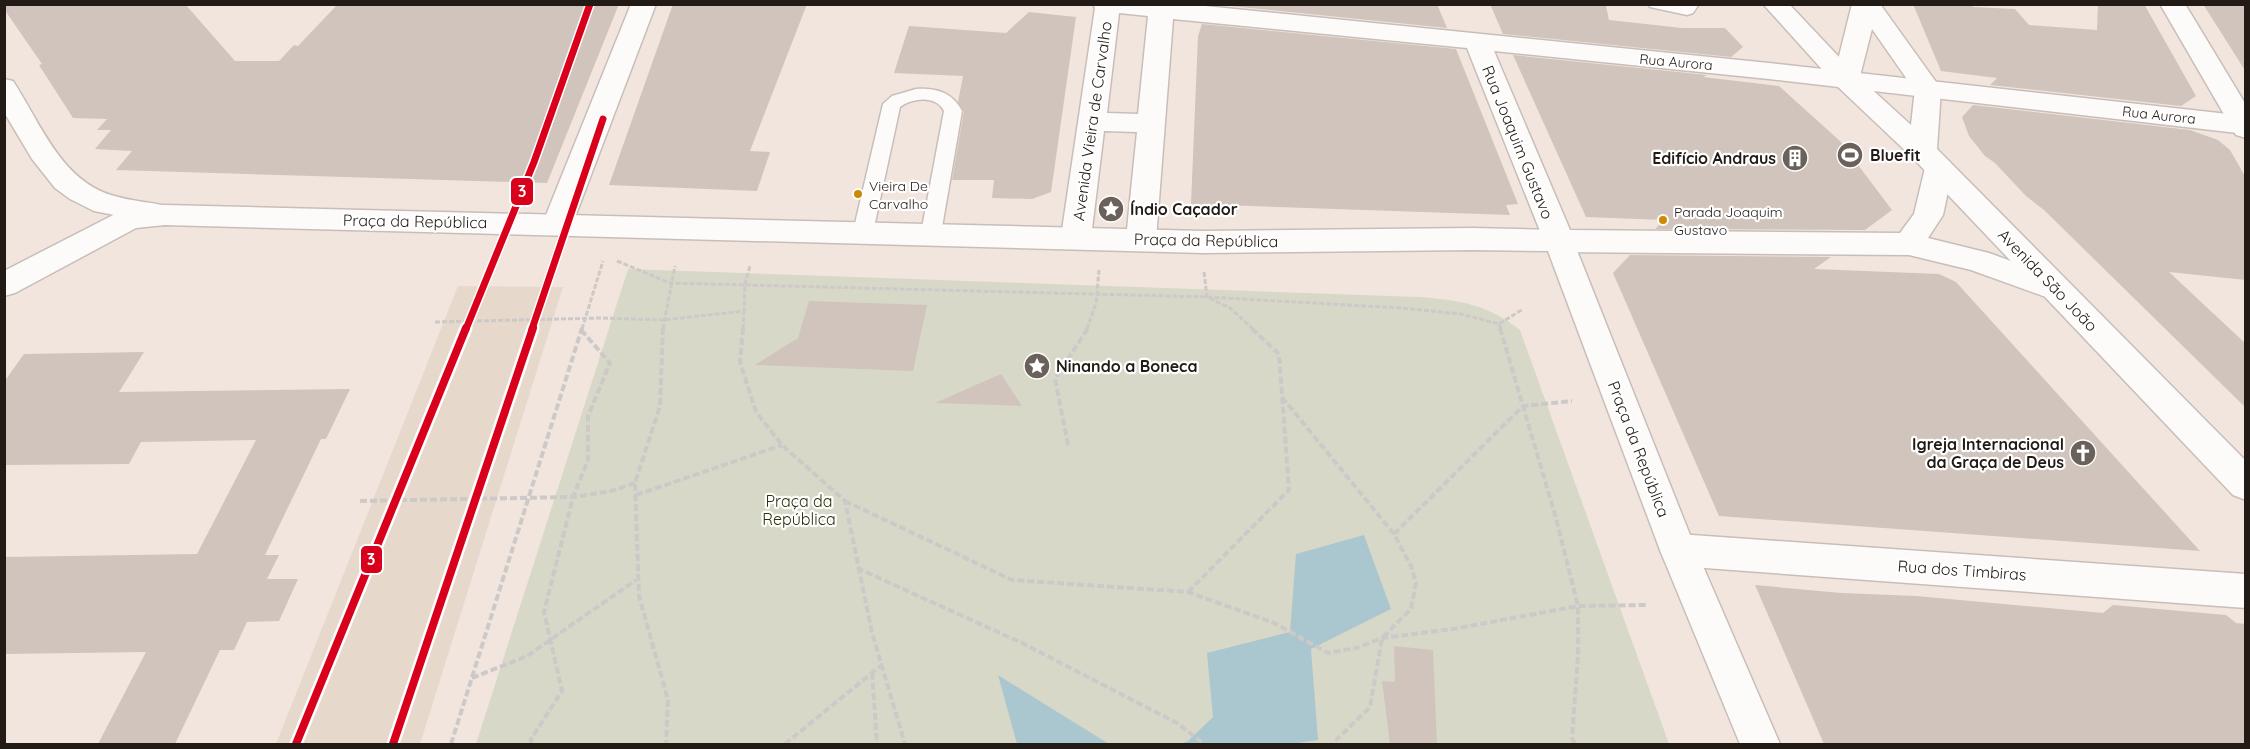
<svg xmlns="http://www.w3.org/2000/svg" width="2250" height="749" viewBox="0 0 2250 749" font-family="Quicksand,sans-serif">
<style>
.commercial{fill:#e6d8cb}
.green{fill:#d8d8c8}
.water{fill:#aac7cf}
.building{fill:#d0c4bc}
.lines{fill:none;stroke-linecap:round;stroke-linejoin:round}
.service-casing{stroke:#c8beb9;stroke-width:3}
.minor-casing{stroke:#c8beb9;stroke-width:3}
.tertiary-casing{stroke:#c8beb9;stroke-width:3}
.secondary-casing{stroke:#c8beb9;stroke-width:3}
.primary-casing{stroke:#c8beb9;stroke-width:3}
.path-far1{stroke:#cdc9c8;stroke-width:3;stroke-dasharray:5 2;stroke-linecap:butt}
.path{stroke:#cdc9c8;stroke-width:4;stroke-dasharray:7 3;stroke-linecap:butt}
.service{fill:#fdfbfa;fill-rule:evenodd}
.minor{fill:#fdfbfa;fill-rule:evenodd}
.tertiary{fill:#fdfbfa;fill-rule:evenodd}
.secondary{fill:#fdfbfa;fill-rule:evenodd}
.primary{fill:#fdfbfa;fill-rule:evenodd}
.metro-1-far1-casing{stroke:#fff;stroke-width:10}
.metro-1-casing{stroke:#fff;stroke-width:13}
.metro-1-far1{stroke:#d9001c;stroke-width:7}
.metro-1{stroke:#d9001c;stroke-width:8}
.bus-dot{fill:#cc8a04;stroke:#fff;stroke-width:2}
.labels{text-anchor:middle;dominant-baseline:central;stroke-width:4.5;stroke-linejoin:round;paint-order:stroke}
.far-street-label{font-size:14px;fill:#211a15;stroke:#fff}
.bus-label{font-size:14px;fill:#211a15;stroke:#fff;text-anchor:start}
.street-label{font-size:16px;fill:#211a15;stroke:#fff}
.poi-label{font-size:16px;font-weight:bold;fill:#211a15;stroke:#fff;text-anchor:start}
.park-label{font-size:16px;fill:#273307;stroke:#fff}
.line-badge{stroke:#fff;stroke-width:2}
.badge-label{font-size:16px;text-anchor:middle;font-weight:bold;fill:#fff}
</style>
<rect width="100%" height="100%" fill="#f1e5de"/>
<path class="commercial" d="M458,286L563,287L420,744H276Z"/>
<path class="green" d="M628,269L1419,297C1459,300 1487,304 1520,330L1669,744H476Z"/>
<path class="water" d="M1364,535L1391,609L1311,649L1318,740L1290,744H1180L1188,741L1213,717L1207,653L1290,632L1296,554Z
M998,675L1109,744H1017Z"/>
<path class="building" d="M4,4H185L235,61H279L294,45L298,46L338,4H619L547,183L116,170L132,151L95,149L111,130H97L107,119L73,118L39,65L42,64L4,9Z
M673,4H807L750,151L770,152L757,191L609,185Z
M1212,4H1437L1447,28Z
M1490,4L1606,6L1609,20L1682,28H1725L1743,47L1731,57L1503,34Z
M1913,4H1971L1973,7L2015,9L2029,25L2097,30L2098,4H2144L2196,96L2181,106L1990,85L1997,78L1941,71Z
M2203,4H2246V72Z
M1029,12L1076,17L1051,192L1032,199L992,198L994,180H952L964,111L958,102L963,76L894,73L909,26L1006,33Z
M1202,24L1456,49L1518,204L1506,205L1510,215L1191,204L1198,36Z
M1513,55L1707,75L1703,77L1779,86L1840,141L1892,210L1865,230L1655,229L1664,220L1586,217Z
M1973,105L2190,130L2218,140L2230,150L2246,178V280L2169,272L2246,344V408L2044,210L2026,196L1995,163L1985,156L1969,136L1962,117Z
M1630,255L1831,257L1814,269L1939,274L1956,282L2200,551L1719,516L1613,273Z
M809,301L927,305L913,371L755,365L798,338Z
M144,352L119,392L350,389L326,439H321L265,555H279L267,579H298L279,621L247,622L234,650H220L175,744H98L146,652L4,654V557L197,554L256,440L141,442L129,464L4,465V382L24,354Z
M1001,374L1022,406L935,403Z
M1755,585L1841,593L1916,596L2103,613L2113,605L2226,615L2236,623L2246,624V744H1824Z
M1394,646L1433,650L1437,744H1390L1382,681L1395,682Z"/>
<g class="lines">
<defs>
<path id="service" d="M1648,4H1699L1693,13L1687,15L1650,7Z
M916,89C936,88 952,92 962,111L941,233L938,238L931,240L924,238L921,233L944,111C936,95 913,98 900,107L873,232L870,237L863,239L856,237L853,232L883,104L892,96Z"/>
<path id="minor" d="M1852,4H1880L1941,89L1938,95L1928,98L1918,95L1872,29L1859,80L1855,86L1846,88L1837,86L1833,80Z
M2160,4H2185L2246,105V138L2236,135Z
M1678,534L2246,574V608L1678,566L1665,561L1660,550L1665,539Z"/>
<path id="tertiary" d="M631,4H656L572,225L568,232L557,235L546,232L542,225Z
M1093,4H1185L1769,63L2246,116V134L1769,79L1494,51L1570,230L1900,233L1914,214L1925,168L1929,161L1939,158L1949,161L1953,168L1943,215L1928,238L1989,253L2068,282L2073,290L2068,298L2057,301L1971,270L1909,255L1559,252L1548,249L1544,241L1467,48L1173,19L1156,239L1152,247L1141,250L1130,247L1126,239L1137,132L1104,131L1091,237L1087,245L1076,248L1065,245L1061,237L1095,8ZM1119,13L1148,16L1138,114L1107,113Z
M4,79L13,81C40,122 60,179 111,195C132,202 155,202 175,208L180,215L175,222L165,225L94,211L70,199L55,188L32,159L4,112Z"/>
<path id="secondary" d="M165,205L1203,231L1472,228L1559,230L1570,233L1696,550L1780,744H1740L1660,550L1548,251L1472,250L1203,253L165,225L136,228L15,293L4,296V271L121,211Z"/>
<path id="primary" d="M1763,4H1789L1855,74L1911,125L1915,89L1918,83L1928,80L1938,83L1941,89L1937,149L2246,461V500L2233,495L1913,158L1837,86Z"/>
</defs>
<use href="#service" class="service-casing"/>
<use href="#minor" class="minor-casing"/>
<use href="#tertiary" class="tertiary-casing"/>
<use href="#secondary" class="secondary-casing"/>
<use href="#primary" class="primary-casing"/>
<path class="path-far1" d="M617,261L670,283L1207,297L1401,308L1461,314L1499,324L1523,309
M1204,272L1207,297L1230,308L1253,329
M435,322L601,318L663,320L744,311L745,284L750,266
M1499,324L1501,329
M582,329L603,261
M663,329L675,266
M743,329L744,311
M1087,329L1096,303L1099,270"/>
<path class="path" d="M663,328L660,406L635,483L639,596L668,700L666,744
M743,328L740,362L756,412L782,445L845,501L872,633L905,744
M1500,328L1556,518L1578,606V656L1572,738L1575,744
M1282,397L1394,534L1411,566L1416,583L1411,609L1382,638L1370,707L1332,744
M1068,445L1055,379L1088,328
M636,495L782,445
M360,501L573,497L611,491L635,483
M845,501L1012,580L1188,592L1274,623L1328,653L1357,648L1382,638L1453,629L1578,606L1646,605
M1394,534L1523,406L1572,401
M857,568L1022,643L1177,723L1204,744
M1188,592L1289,490L1279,354L1251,328
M872,673L877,744
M472,678L527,656L636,580
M451,744L582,328
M531,744V739L562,691L544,612L573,497L588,460V416L610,363L582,331
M785,744L883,664"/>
<use href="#service" class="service"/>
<use href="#minor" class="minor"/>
<use href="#tertiary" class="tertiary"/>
<use href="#secondary" class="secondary"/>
<use href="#primary" class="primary"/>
<defs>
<path id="metro-1-far1" d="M466,329L534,162L590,4
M532,329L603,119"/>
<path id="metro-1" d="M296,744L466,328
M393,744L533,328"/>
</defs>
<use href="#metro-1-far1" class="metro-1-far1-casing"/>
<use href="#metro-1" class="metro-1-casing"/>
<use href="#metro-1-far1" class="metro-1-far1"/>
<use href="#metro-1" class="metro-1"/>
</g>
<defs>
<symbol id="stadium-disc" viewBox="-11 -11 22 22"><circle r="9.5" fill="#6a615b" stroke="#fff"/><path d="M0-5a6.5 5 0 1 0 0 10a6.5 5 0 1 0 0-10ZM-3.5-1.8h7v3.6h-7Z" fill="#fff"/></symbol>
<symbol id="building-disc" viewBox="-11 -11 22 22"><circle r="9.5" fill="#6a615b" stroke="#fff"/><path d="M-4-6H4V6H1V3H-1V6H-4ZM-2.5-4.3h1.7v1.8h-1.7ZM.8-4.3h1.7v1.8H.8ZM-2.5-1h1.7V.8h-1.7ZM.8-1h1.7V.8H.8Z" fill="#fff"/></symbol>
<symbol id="sight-disc" viewBox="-11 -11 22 22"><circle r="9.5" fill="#6a615b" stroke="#fff"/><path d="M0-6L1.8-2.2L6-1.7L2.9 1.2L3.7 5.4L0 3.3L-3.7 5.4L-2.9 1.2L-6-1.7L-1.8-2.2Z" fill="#fff"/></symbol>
<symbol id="church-disc" viewBox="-11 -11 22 22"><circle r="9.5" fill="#6a615b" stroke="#fff"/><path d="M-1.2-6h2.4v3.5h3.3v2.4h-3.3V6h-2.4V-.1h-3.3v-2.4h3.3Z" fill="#fff"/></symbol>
</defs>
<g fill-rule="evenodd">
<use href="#stadium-disc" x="1835" y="140" width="30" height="30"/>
<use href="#building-disc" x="1780" y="143" width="30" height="30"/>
<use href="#sight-disc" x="1096" y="194" width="30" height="30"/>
<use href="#sight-disc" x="1022" y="351" width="30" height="30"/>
<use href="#church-disc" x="2068" y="438" width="30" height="30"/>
</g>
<g class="bus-dot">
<circle cx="858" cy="194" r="5"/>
<circle cx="1663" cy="220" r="5"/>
</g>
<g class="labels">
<g class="far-street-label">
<text transform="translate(1676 62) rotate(5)">Rua Aurora</text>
<text transform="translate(2159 115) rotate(6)">Rua Aurora</text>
</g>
<g class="bus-label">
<text x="869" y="186">Vieira De<tspan x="869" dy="18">Carvalho</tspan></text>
<text x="1674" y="212">Parada Joaquim<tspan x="1674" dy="18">Gustavo</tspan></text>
</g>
<g class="street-label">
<text transform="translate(1092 121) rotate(-82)">Avenida Vieira de Carvalho</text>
<text transform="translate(1518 142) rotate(68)">Rua Joaquim Gustavo</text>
<text transform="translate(415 221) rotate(1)">Praça da República</text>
<text transform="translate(1206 240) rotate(1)">Praça da República</text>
<text transform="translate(2048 280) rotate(46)">Avenida São João</text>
<text transform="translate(1639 449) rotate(69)">Praça da República</text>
<text transform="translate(1962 570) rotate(4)">Rua dos Timbiras</text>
</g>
<g class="poi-label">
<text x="1870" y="155">Bluefit</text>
<text x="1776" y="158" text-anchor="end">Edifício Andraus</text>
<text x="1130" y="209">Índio Caçador</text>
<text x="1056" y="366">Ninando a Boneca</text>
<text x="2064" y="444" text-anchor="end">Igreja Internacional<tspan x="2064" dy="18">da Graça de Deus</tspan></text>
</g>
<g class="park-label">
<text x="799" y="501">Praça da<tspan x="799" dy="18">República</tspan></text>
</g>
</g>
<g class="line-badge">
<rect x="510" y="177" width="24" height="29" rx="6" fill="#d9001c"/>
<rect x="360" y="545" width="23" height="29" rx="6" fill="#d9001c"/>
</g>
<g class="badge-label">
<text x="522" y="197">3</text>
<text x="371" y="565">3</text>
</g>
<rect width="2250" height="749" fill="none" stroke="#211a15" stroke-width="12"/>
</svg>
